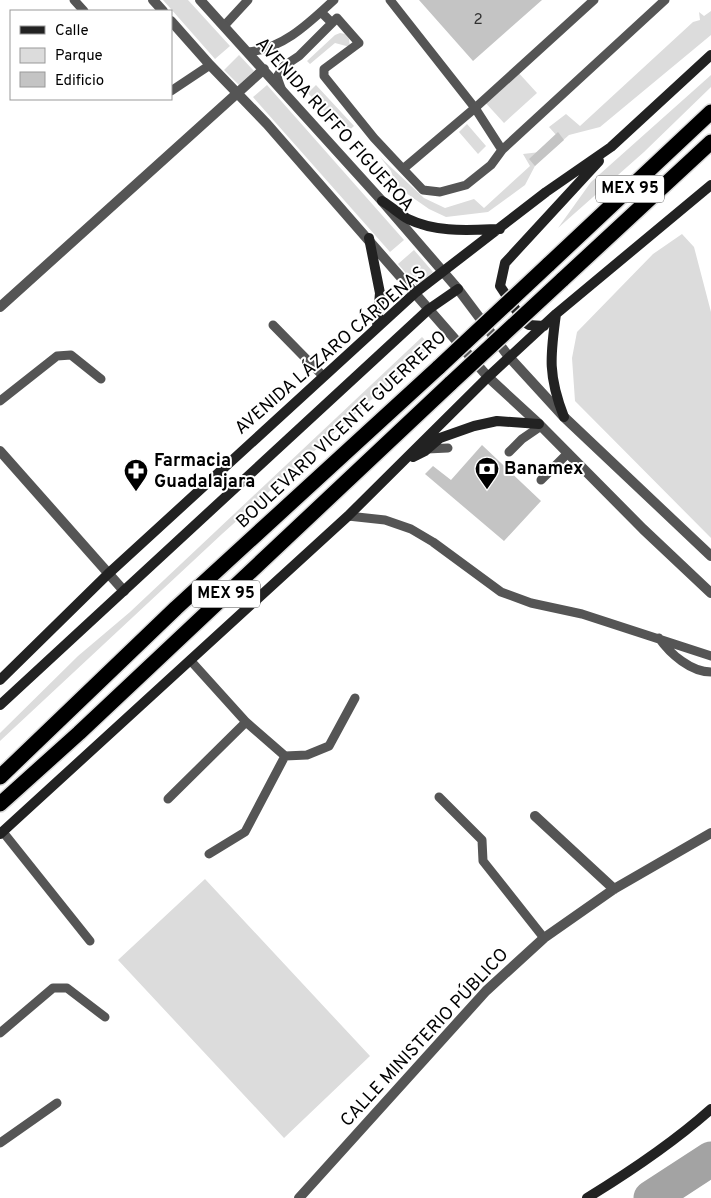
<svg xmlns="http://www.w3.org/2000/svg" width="711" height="1198" viewBox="0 0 711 1198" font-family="Overpass,sans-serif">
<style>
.green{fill:#dcdcdc}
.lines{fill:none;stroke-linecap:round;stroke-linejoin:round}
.river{stroke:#a3a3a3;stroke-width:35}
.building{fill:#c4c4c4}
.highway-casing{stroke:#dbdbdb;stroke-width:18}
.lane{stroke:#555;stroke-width:9}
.street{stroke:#555;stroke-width:10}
.secondary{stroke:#222;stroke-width:10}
.highway{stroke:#000;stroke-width:15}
.highway-bridge-casing{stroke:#dbdbdb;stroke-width:18;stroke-linecap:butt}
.highway-bridge{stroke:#000;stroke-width:15}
.labels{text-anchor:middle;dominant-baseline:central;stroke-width:4;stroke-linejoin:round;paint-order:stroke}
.number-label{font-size:15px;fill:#313131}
.shield{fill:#fff;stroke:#4c4c4c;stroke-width:1}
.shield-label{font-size:16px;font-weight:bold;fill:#000}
.street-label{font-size:18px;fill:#000;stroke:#fff}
.poi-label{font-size:18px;font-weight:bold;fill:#000;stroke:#fff;text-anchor:start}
</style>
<rect width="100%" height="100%" fill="#fff"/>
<path class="green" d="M163,0H188L230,46L215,59Z
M711,11V35L600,127L569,135L536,164L525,185L488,212L446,217L429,209L396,186L391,171L380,157L424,198L445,208L474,199L484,208L530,166L523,154L540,152L557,136L549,127L566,114L580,126L693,22L700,20L699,12L704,16Z
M340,33L345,34L349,39L350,47L335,43L310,64L307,61L335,35Z
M239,55L254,71L239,85L224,70Z
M516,70L537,93L504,123L483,100Z
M711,75V87L644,152L558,228L591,182Z
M267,85L404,240L390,252L253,97Z
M316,85L354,126L345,134L308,93Z
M467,124L486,146L478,154L459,132Z
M682,234L694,247L711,312V538L575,401L572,358L577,332L653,254Z
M414,250L433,272L417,286L398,264Z
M422,337L431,346L222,534L0,741V733L78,656L130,612Z
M205,879L370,1056L284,1138L118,960Z"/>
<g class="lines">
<path class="river" d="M651,1198L711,1159"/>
</g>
<path class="building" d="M419,0H542L473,61Z
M558,132L564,140L535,166L529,159Z
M482,445L541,501L504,541L425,474L433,466L451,480Z"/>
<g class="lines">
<defs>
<path id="highway" d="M548,265L711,112
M562,280L711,142
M0,777L176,608L439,367
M0,804L79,733L451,383"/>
</defs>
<use href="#highway" class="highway-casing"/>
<path class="lane" d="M74,0L84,11
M390,0L475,108L502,150
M594,0L475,108L403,169L423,190L440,192L466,185L491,165L502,150L665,0
M321,12L332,23L337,18L359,43L324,69V76L374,138L403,169
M224,26L248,0
M248,52C283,49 309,23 334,0
M281,88L277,77L284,66L299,56L332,23
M171,91L210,65
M273,325L323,376
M0,401L57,356L71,355L101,379
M427,449L448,448
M509,452L522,439L541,426
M541,480L568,453
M348,516L385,520L411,529L433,542L501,592L531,603L582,614L711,656
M659,638C670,654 691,672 711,672
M190,660L246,722L285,756L307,755L329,746L355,698
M439,797L482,840L483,861L544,938
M168,799L246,722
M3,832L90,941
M209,854L245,832L285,756
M0,1033L53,988H67L105,1017
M0,1143L57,1103"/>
<path class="street" d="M153,0L163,11
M200,0L382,201L458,289L509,357L564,417L711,556
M171,21L210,65L267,124L488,377L539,424L643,529L711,593
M0,307L264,69
M0,451L124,591
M535,816L614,889
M299,1198L486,991L544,938L614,889L711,833"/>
<path class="secondary" d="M382,201C391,206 399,214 408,219C437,233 469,230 500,229
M369,238L380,293L377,327
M556,314C550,357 548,376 564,417
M544,326L529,325L524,322L500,286L505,263L599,161
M413,457L425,451L440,438L474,426L497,421L539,424
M0,680L108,574L415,293L546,192L611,147L711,55
M0,705L429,309L458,289
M0,834L348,516L488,377L556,314L711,185
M587,1198C631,1171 673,1143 711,1109"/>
<use href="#highway" class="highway"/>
<defs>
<path id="highway-bridge" d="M439,367L548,265
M451,383L562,280"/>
</defs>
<use href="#highway-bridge" class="highway-bridge-casing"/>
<use href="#highway-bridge" class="highway-bridge"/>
</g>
<defs>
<symbol id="bank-pin" viewBox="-11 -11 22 30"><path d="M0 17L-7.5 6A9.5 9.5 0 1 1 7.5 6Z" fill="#000" stroke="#fff"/><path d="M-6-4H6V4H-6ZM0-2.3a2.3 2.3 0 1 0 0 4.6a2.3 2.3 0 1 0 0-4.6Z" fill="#fff"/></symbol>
<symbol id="pharmacy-pin" viewBox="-11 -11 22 30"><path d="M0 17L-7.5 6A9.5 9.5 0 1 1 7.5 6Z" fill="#000" stroke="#fff"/><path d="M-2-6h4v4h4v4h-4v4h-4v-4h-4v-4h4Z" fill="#fff"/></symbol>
</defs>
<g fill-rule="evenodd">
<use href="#bank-pin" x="473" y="455" width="28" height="38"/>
<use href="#pharmacy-pin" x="122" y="457" width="28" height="38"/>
</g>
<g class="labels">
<g class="number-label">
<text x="478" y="20">2</text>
</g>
<g class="shield">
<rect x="596" y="175.5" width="68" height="27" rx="4"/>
<rect x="192" y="580.5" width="68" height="27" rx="4"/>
</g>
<g class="shield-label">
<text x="630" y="189">MEX 95</text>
<text x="226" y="594">MEX 95</text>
</g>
<g class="street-label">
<text transform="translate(334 125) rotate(48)">AVENIDA RUFFO FIGUEROA</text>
<text transform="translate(331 351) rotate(-41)">AVENIDA LÁZARO CÁRDENAS</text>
<text transform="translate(342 430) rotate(-43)">BOULEVARD VICENTE GUERRERO</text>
<text transform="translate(425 1038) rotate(-47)">CALLE MINISTERIO PÚBLICO</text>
</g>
<g class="poi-label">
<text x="154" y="461">Farmacia<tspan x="154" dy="21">Guadalajara</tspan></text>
<text x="504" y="469">Banamex</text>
</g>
</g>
<rect x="10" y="10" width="162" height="90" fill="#ffffff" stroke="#999999"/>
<rect x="20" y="26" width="25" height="8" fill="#222222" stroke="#999999"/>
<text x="55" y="35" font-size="15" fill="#000000">Calle</text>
<rect x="20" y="48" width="25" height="15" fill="#dcdcdc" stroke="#999999"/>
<text x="55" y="60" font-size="15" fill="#000000">Parque</text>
<rect x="20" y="72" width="25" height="15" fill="#c4c4c4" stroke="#999999"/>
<text x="55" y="85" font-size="15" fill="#000000">Edificio</text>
</svg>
